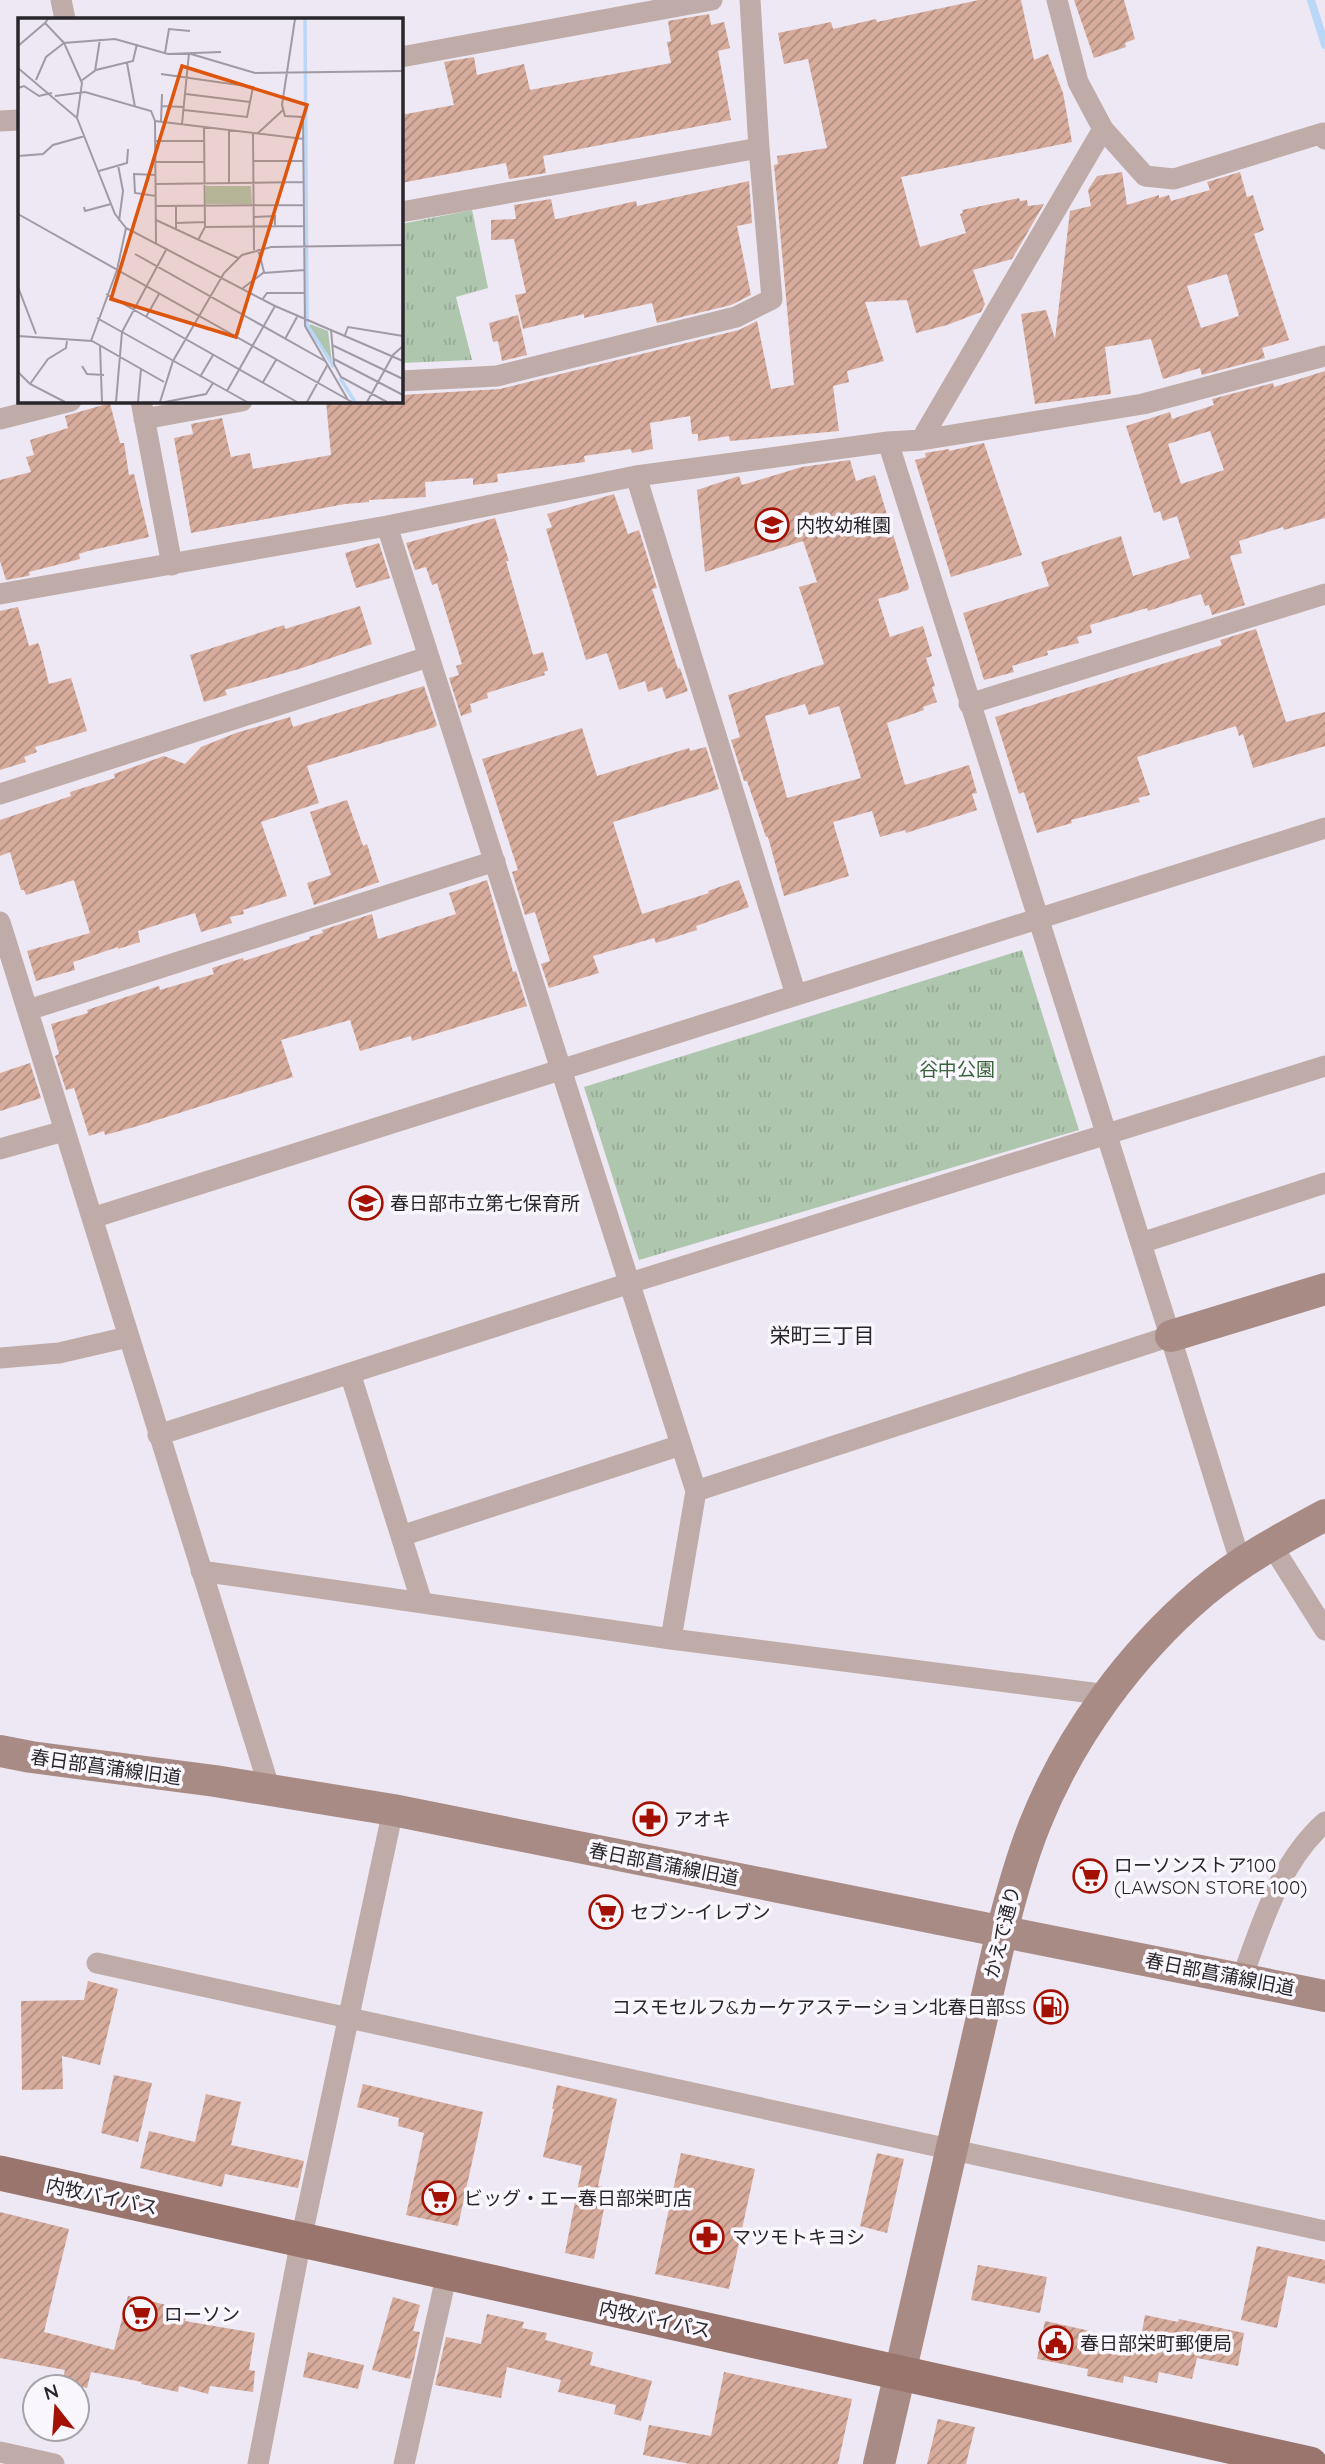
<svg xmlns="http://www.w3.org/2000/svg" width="1325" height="2464" viewBox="0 0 1325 2464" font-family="Quicksand,'Noto Sans JP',sans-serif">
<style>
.grass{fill:url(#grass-tufts)}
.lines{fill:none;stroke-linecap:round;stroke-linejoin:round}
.stream{stroke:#bad7f8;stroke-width:8}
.building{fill:url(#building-hatch);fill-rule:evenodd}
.street{stroke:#bfaba7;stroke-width:21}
.secondary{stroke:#a98b86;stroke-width:32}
.primary{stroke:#99756e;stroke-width:35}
.labels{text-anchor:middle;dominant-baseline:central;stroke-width:7;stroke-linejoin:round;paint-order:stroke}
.poi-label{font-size:19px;fill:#29262b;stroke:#faf6fd;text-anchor:start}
.park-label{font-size:19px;fill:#366338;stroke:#faf6fd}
.street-label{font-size:19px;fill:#29262b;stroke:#faf6fd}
.neighbourhood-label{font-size:21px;fill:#29262b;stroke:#faf6fd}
.inset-river{fill:none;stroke:#bad7f8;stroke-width:3.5}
.inset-road{fill:none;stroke:#9f9aa4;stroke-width:2}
.view{fill:#de560e;fill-opacity:0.15;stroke:#de560e;stroke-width:3.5}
.inset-edge{fill:none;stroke:#29262b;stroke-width:3.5}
</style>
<defs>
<pattern id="grass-tufts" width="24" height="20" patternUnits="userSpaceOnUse" patternTransform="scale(1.75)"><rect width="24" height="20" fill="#aec5ae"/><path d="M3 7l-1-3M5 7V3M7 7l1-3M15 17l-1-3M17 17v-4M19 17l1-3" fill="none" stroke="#96a996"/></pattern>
<pattern id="building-hatch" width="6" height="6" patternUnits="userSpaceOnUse" patternTransform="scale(1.75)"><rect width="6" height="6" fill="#d7ac9d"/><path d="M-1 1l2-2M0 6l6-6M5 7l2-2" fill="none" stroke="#ae8c80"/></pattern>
</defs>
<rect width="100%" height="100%" fill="#eee8f4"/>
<path class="grass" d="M472,210L488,288L456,297L472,360L401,363V224Z
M1022,950L1079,1130L639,1260L584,1087Z"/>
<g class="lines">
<path class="stream" d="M1311,0L1325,45"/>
</g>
<path class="building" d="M979,0H1021L1034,60L1048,54L1063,93L1072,142L901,177L920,247L966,233L960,214L963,213L962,210L1019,198L1020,201L1027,200L1028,206L1044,204L1012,259L973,270L985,304L981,312L947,325L916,333L907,300L865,302L884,361L847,371L849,382L833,386L839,431L730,441L729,436L698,441V434H692L690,416L650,423L653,449L632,453L631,449L584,456L585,462L497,474L498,482L473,485V478L425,482L426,497L369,500V502L345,504L191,533L174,438L193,434L191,424L222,418L231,457L250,453L253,469L331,455L326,401H401V395L500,389L739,330L757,321L771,389L794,385L774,165L778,164L777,156L827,148L808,59L784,64L778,33L831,22L833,29L876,19L877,22Z
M1074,0H1124L1135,39L1125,43L1126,47L1094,58Z
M709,14L711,25L724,22L730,48L718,51L731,120L543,156L546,173L509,179L506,163L401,183V115L454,105L444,62L474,57L477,75L524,64L530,90L671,63L667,42L671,41L668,21Z
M1122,172L1127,205L1159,195V198L1169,195L1171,201L1210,190L1207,182L1240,172L1247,197L1253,195L1264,230L1254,234L1289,340L1262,348L1265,358L1202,375L1200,368L1163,379L1151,339L1105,347L1111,394L1035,404L1021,314L1046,310L1055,339L1070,211L1091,206L1088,190L1097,176ZM1227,274L1239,316L1201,328L1187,286Z
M749,181L752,223L737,226L751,295L731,305L657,323L652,303L584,318V314L523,329L515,295L526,293L514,239L491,240V220L516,219L514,205L551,199L555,219H557L636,201L637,206Z
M518,315L527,355L502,361L498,341L493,342L489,323Z
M1325,371V518L1284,530L1283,527L1239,541L1242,553L1230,556L1245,605L1212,615L1209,605L1205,606L1201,594L1148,611L1147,608L1090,625L1092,633L1077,637L1079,643L1047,651L1048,655L1012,666L1014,672L984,680L963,613L1049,586L1041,562L1121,536L1133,576L1190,558L1177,516L1163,521L1160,511L1154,513L1126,426L1170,412L1172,419L1214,405L1212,399L1273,383L1274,387ZM1210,431L1224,470L1181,484L1168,444Z
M110,403L120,443H124L129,475L134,474L149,537L88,551L79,554L80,559L29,572L30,575L28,576L6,580L0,561V480L31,472L26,457L34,455L30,440L68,428L65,416Z
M984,443L1022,555L951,577L915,460L926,457L925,453L949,449V451Z
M850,460L856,481L875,475L909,587L908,590L878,599L890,637L923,626L932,656L926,658L935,686L932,687L937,702L923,707L924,710L887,723L905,785L969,765L977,793L972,794L977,810L906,833L905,830L880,837L872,811L833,822L849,876L784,896L768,837H766L747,781H744L731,740L740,737L728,695L824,664L799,587L817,582L803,541L705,572L697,490L739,476L742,485L802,467ZM805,704L809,715L839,706L861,778L787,798L765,716Z
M614,494L628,534L639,530L657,588L652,589L678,669L680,668L688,691L666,699L662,687L648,692L645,681L619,690L607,653L586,660L546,529L552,527L547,514Z
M495,518L509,561H506L533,655L543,652L548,670L544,672L545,675L487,693L488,698L470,704L472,712L461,716L449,678L459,675L456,666L462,664L437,583L432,585L426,567L415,570L406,543Z
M379,543L390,578L356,588L345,553Z
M360,606L372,644L299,669L225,690L227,695L204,702L190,655L284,625L285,629Z
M18,607L29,646L38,643L40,647L49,684L71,678L87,731L35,747L37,752L24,757L26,762L0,770V611Z
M1256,629L1286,722L1325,712V746L1253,768L1243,734L1239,736L1236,726L1137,757L1150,795L1138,798L1140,802L1071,820L1072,823L1037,833L1024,792L1019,794L995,717L1222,645L1220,640Z
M424,686L437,725L435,727L307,766L319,803L261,822L287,896L243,910L244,914L230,917L232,923L201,932L195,913L138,931L140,942L118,949V947L73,962L75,970L36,981L27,951L90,933L74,880L26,895L24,890H21L10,852L0,856V820L71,796L70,792L115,778L114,774L164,756L185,764L201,747L236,733L290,717L293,727Z
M582,728L597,776L689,748L690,751L706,747L719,789L613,822L642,914L709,893L708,891L739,880L749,907L696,926L697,930L656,943L654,938L593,956L599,973L549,988L541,964L550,961L535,912L525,915L512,872L518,870L482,759Z
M347,800L363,846L367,844L379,882L314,905L307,883L331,875L310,812Z
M487,880L513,972L516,971L527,1006L412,1041L411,1036L360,1051L350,1020L281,1040L293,1077L138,1126L105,1135L104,1131L89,1136L74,1088L66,1090L55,1056L59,1054L51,1024L88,1013L87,1010L159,986L160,990L214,974L212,968L243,958L244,961L310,939L309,937L323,933L322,930L372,914L378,939L456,914L449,893Z
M30,1063L41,1098L0,1111V1073Z
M88,1981L118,1989L100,2065L62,2056L63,2089L22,2090L21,2001L84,2000Z
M114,2075L152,2083L138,2142L101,2133Z
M363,2084L483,2112L458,2226L406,2215L424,2133L398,2126L399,2118L357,2107Z
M557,2085L617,2099L598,2186L608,2188L594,2259L565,2253L582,2166L543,2157L554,2109H552Z
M206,2094L241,2102L231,2145L304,2161L298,2188L225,2174L222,2187L140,2168L149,2131L195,2142Z
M681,2153L755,2169L729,2289L655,2274Z
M877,2153L904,2159L887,2233L860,2226Z
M0,2212L69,2229L44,2332L114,2350L128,2296L188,2310L185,2321L255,2333L249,2370L255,2371L253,2392L210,2386L208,2394L179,2386L178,2392L141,2384L142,2382L91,2372L87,2388L62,2382L65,2370L0,2358Z
M1257,2246L1325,2260V2284L1288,2276L1277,2328L1241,2320Z
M978,2265L1047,2277L1040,2313L971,2300Z
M393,2297L420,2305L413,2331L420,2332L410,2379L372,2370Z
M487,2314L524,2322L522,2328L547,2333L545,2340L593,2352L590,2365L652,2381L641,2421L614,2414L616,2405L558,2392L561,2380L507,2367L501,2398L435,2385L446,2337L481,2344Z
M1145,2315L1178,2322L1179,2319L1244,2333L1238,2366L1197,2358L1192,2379L1159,2372L1157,2383L1124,2376L1123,2383L1087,2376L1088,2369L1037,2359L1045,2321L1140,2342Z
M308,2352L364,2365L358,2389L303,2377Z
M724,2372L852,2399L838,2464H690L643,2455L649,2425L711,2436Z
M938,2419L975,2427L966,2464H927Z"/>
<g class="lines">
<path class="street" d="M61,0L65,19
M1057,0L1078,82L1103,129L1145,176L1174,179L1323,133L1325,139
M401,57L712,0
M0,121L19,120
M401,212L759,148
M401,381L497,376L736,317L772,299L759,148L750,0
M141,401L172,565
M0,419L71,401
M144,419L242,401
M921,440L1103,129
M888,442C1004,816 1126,1189 1241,1564
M636,476L796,995
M387,526L696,1491L671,1639
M0,594L387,526L636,476L888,442L921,440L1143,404L1325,356
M969,704L1325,594
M0,794L428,657
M0,922L270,1790
M28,1010L495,861
M0,1149L64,1131
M92,1218L1325,828
M1141,1243L1325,1183
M0,1358L59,1353L128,1337
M350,1373L422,1603
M158,1435L630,1283L1325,1066
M696,1491L1171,1336
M401,1536L681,1445
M1271,1544L1325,1630
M201,1571L671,1639L1108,1695
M97,1963L1325,2231
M1242,1978C1262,1923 1280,1862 1325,1822
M0,2452L54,2464
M258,2464L301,2240L393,1810
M404,2464L447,2273"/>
<path class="secondary" d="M1171,1336L1325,1289
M0,1751L31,1757L215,1781L393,1810L1325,1996
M879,2464L1002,1931C1011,1895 1021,1859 1035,1824C1070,1736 1131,1653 1203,1592C1240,1561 1282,1538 1325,1515"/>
<path class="primary" d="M0,2173L1310,2464"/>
</g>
<defs>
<symbol id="school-ring" viewBox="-11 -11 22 22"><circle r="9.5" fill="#faf6fd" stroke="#a41001" stroke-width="1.5"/><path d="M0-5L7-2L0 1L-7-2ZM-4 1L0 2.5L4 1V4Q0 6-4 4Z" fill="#a41001"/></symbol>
<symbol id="pharmacy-ring" viewBox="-11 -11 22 22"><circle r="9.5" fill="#faf6fd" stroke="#a41001" stroke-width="1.5"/><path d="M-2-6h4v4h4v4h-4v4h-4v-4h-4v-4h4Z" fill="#a41001"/></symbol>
<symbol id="supermarket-ring" viewBox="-11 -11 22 22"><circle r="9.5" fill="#faf6fd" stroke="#a41001" stroke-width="1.5"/><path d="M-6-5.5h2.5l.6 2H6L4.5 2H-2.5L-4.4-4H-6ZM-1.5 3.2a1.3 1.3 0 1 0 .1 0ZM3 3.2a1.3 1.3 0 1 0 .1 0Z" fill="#a41001"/></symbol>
<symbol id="fuel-ring" viewBox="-11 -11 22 22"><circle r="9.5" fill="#faf6fd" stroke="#a41001" stroke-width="1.5"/><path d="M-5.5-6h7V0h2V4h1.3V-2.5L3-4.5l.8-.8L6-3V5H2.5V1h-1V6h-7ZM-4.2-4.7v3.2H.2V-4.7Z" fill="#a41001"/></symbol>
<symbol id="civic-ring" viewBox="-11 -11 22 22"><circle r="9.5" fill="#faf6fd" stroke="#a41001" stroke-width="1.5"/><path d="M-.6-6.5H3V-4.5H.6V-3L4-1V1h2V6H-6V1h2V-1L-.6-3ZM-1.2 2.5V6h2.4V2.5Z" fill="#a41001"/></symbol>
</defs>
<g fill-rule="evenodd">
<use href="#school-ring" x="753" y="506" width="38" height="38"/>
<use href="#school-ring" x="347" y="1184" width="38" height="38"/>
<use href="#pharmacy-ring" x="631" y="1800" width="38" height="38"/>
<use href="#supermarket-ring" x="1071" y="1857" width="38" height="38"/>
<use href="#supermarket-ring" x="587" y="1893" width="38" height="38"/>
<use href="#fuel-ring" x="1032" y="1988" width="38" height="38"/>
<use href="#supermarket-ring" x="420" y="2179" width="38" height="38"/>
<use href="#pharmacy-ring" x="688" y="2218" width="38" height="38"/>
<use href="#supermarket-ring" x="121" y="2295" width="38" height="38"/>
<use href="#civic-ring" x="1037" y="2324" width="38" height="38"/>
</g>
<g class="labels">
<g class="poi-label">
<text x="796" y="525">内牧幼稚園</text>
<text x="390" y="1203">春日部市立第七保育所</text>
<text x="674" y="1819">アオキ</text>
<text x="1114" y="1865">ローソンストア100<tspan x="1114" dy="22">(LAWSON STORE 100)</tspan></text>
<text x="630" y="1912">セブン-イレブン</text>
<text x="1026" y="2007" text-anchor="end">コスモセルフ&amp;カーケアステーション北春日部SS</text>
<text x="464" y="2198">ビッグ・エー春日部栄町店</text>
<text x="732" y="2237">マツモトキヨシ</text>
<text x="164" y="2314">ローソン</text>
<text x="1080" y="2343">春日部栄町郵便局</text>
</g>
<g class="park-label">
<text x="957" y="1069">谷中公園</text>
</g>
<g class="street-label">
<text transform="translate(106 1767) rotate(8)">春日部菖蒲線旧道</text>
<text transform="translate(664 1864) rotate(11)">春日部菖蒲線旧道</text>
<text transform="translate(1002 1932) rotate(-76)">かえで通り</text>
<text transform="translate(1220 1974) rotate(11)">春日部菖蒲線旧道</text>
<text transform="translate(102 2196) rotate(12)">内牧バイパス</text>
<text transform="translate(655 2319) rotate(12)">内牧バイパス</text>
</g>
<g class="neighbourhood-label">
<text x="822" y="1335">栄町三丁目</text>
</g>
</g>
<g transform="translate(18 18)">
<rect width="385" height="385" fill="#eee8f4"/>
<path d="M188,168H233L234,186H188ZM292,306L310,313L314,345L291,308Z" fill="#aec5ae"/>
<path class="inset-river" d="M287,1L289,307L316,349M322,360L337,384"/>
<path class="inset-road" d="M277,1L264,87L267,98L285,99L287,308L330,382M0,28L27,5M147,35L151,11L172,13M173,36L237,55L385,53M109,45L117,89M0,50L59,100L97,196L108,210L257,288L385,343M77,53L82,21M143,56L235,69L229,99L166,92M18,62L28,39L46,25L27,5L30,1M63,63L78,52L115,43L119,26M0,70L6,68L21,78L34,75M168,76L232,84M37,78L67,74L133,93L137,103L138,225M144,88L166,89M59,100L64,65L46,25L97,21L150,36L203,34M137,103L286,121M143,104L144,76M164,106L171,35M211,112V165M235,116L236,232M239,116L265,92M138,123H186M0,138L25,136L35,127L67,118M236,143H286M138,144H186M100,147L105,173L101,203M81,153L109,145L110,131M138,157L116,156L117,175L138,178M138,166L286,164M138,188L286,187M158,188V212M66,189L67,193L93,186M0,196L334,384M236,199L257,198V207M138,202L220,240M158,205L187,204M187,209L287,208M180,222L187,209L186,109M240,231L246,254M117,236L307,343M0,269L18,316M225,270L245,255L287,252M88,276L279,384M244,282L249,275H287M128,299L141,276M79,300L229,384M313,312L316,346L323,359L369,384M327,317L330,309L385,318M0,318L74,323L146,364M267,321L279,299M73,323L99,252L108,210M314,327L385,361M82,328L84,384M316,341L385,377M64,348L69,356L86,357M0,354L12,366L47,384M182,359L195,337M245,364L258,342M12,366L30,341L48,330L49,323M209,373L257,288M98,384L104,314L149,230M120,384L123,351M142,384L155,343L206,255L224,237L253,229L385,227M147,384L188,376L195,365M289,384L310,346M349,384L375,337L385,328"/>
<path class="view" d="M164,48L289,87L218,319L93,281Z"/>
<rect width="385" height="385" class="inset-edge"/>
</g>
<g transform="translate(56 2408) rotate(343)"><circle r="33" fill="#faf6fd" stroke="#a6a3a9" stroke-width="2"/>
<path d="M0-5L12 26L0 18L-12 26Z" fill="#a41001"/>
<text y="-10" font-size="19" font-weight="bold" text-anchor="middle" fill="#29262b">N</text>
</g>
</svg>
